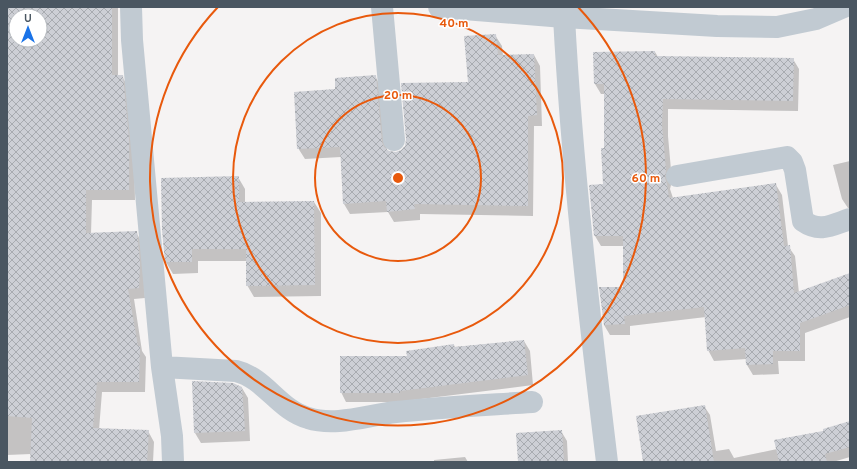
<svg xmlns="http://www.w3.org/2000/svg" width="857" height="469" viewBox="0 0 857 469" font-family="Overpass,sans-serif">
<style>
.shadow{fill:#0003;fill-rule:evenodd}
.building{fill:url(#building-cross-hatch);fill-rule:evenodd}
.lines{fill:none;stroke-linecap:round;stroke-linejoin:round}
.minor{stroke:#c1cad2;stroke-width:22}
.ring{fill:none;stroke:#e8590c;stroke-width:2}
.centre{fill:#e8590c;stroke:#fff;stroke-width:2}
.ring-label{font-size:12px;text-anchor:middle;font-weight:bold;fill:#e8590c;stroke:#fff;stroke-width:3;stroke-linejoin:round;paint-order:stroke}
</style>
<defs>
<pattern id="building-cross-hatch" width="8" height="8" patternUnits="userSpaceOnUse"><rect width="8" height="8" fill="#cdcfd5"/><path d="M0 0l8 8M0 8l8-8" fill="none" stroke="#a8abb0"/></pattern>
</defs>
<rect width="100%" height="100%" fill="#f5f3f3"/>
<path class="shadow" d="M118,7V76H122L128,87L134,150L135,200H92L91,234L136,232L142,243L145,298L134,299L142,351L146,357L145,392H102L99,430L148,431L154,442L153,462H31V454L7,455V8ZM16,16H40V40H16Z
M495,35L502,46L503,56L534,55L540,66L542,126H534L533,216L420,214V220L394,222L388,212L350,214L344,204L341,157L305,159L298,148L336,90L375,76L381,87L387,151L396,153L402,151L469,83Z
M655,52L658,57L793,59L799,69L798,111L668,109V136L672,181L670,189L673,198L776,185L782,195L788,246L795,256L799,293L850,274V317L805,333V361H778L779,374L753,375L747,365V359L714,361L708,350L706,317L630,326V335H610L604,325L624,288V246H601L595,236L590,186L604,185L605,94H601L595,84Z
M850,161V208H848L842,199L833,165Z
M238,177L245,189V203L314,202L321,213V296L254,297L247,285V261H198V273L173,274L166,262L163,230Z
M524,341L530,351L533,385L405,401V402H346L341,392L408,357L454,345L455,347Z
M242,388L248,398L250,441L201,443L195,433Z
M704,406L710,415L716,451L729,449L734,458L777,449L850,422V457L833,462H644Z
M561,431L567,441L568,462H519Z
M465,457L468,462H434V460Z"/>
<path class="building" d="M7,7H112V75H123L129,139V190H86V233L137,231L140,263L139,288L128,289L138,346H140L139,382H97L93,428L149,430L147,462H30L32,418L7,416ZM16,16H40V40H16Z
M496,34L498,55L534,54L537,115L528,116V206L414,204L415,209L387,212L386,201L343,204L340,147L297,149L294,92L335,89V78L376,75L382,142L384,147L389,151L396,152L401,150L405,146L406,139L401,83L468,82L464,36Z
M655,51V56L794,58L793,101L663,99L662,125L666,170L665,178L667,184L669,198L776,183L784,246L790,245L794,293L850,273V305L800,323V351H773V364L746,365L745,348L707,351L704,307L624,316L625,324L604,325L599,287H623V236H594L589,185L603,184L601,148H604V84H594L593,52Z
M239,176V202L314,201L315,285L246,286V249H192V262H165L162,230L161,178Z
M524,340L528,375L400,391V393H340V356H407L406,351L454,344V347Z
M192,381L233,383L242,387L245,431L194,433Z
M705,405L714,462H643L636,416Z
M850,421V447L825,454L827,462H779L774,440L823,431V429Z
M562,430L564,462H518L516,433Z"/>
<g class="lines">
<path class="minor" d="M131,7L132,40L162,367L172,436L173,462
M382,7L394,140
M439,7L564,17L717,26L777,27L816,19L844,7
M564,17C572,166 589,314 607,462
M677,176L787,157L792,162L795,170L803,221C820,233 832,225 850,219
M162,367L236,371C265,378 279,410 308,418C336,427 368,415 396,412C441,407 487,405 532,402"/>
</g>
<g class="ring">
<circle cx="398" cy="178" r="83"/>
<circle cx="398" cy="178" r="165"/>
<path d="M578 7A248 248 0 1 1 218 7"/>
</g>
<circle cx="398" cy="178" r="6" class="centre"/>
<g class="ring-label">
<text x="454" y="27">40 m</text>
<text x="398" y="99">20 m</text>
<text x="646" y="182">60 m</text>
</g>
<rect width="857" height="469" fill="none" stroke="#4a5661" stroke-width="16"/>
<g transform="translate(28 28)"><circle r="19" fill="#ffffff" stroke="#b7bbc0"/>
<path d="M0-3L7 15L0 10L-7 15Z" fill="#1a73e8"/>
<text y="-6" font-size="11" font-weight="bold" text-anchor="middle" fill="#4a5661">U</text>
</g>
</svg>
